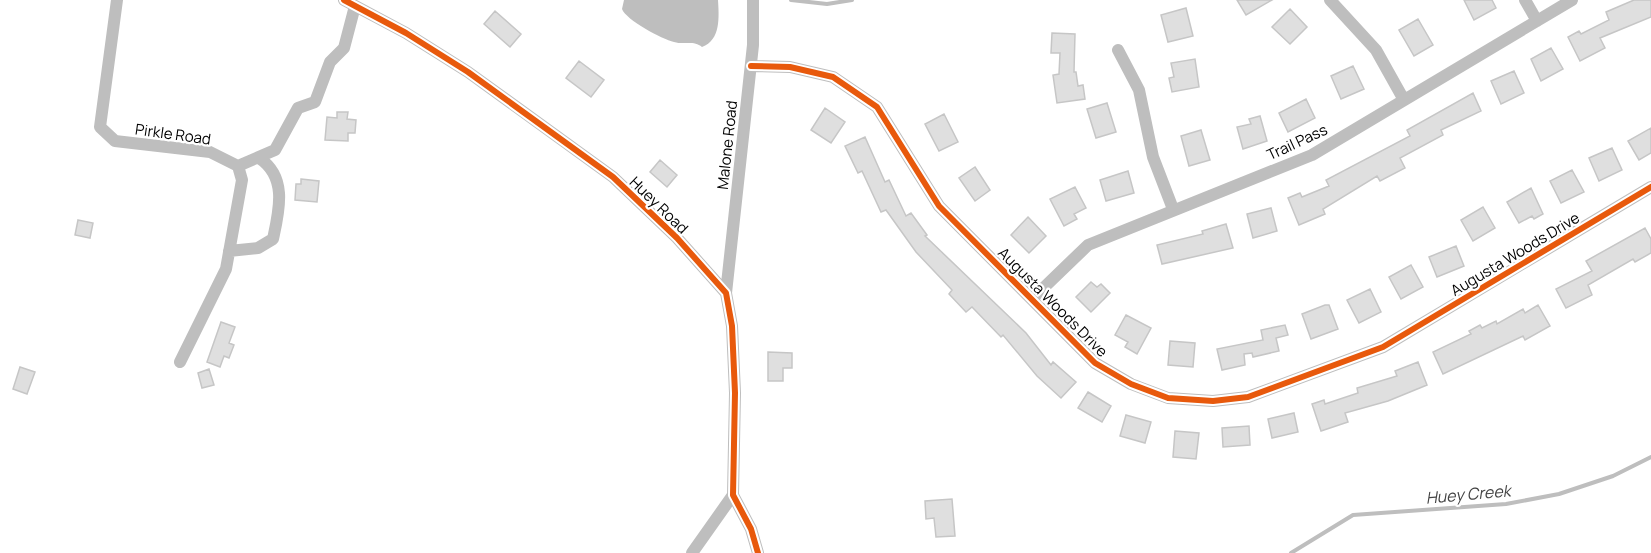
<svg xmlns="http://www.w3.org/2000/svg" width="1651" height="553" viewBox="0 0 1651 553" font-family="Manrope,sans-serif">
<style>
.water{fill:#bebebe}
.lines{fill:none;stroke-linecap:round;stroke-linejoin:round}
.stream{stroke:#bebebe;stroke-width:4}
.building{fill:#dfdfdf;stroke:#c6c6c6;stroke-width:1.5}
.minor{stroke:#bebebe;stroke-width:12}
.cycleway-casing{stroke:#fff;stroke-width:10}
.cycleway{stroke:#e8590c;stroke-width:6}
.labels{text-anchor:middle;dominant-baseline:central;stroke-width:4.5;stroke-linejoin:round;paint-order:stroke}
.street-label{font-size:15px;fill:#000;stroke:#fff}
.water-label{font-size:16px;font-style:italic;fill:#434343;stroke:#fff}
</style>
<rect width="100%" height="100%" fill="#fff"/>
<path class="water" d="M624,0H718C719,17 721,40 702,47C694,40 684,45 674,42C662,39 626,20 622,9Z"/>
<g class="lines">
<path class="stream" d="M791,0L827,4L852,0
M1291,553L1353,515L1506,504L1559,494L1613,476L1651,457"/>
</g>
<path class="building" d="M1237,0H1272L1246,15Z
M1464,0H1492L1496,8L1474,20Z
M1634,0H1651V17L1600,38L1605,48L1580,61L1568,37L1579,31L1581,34L1609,20L1606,12Z
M1186,8L1193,36L1168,42L1161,15Z
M1290,9L1307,27L1290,44L1272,27Z
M495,11L521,34L510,47L484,24Z
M1418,19L1433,45L1414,56L1399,30Z
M1052,33L1075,34L1074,72H1076L1078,86L1083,85L1085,99L1057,103L1053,75L1059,74L1060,53H1051Z
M1551,48L1563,69L1541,81L1531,59Z
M1195,59L1199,87L1172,92L1169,78L1174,77L1171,63Z
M579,61L604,80L591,97L566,78Z
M1353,66L1364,89L1341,99L1331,76Z
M1514,71L1524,93L1501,104L1491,81Z
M1473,93L1481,111L1441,130L1443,135L1400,158L1405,168L1380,181L1377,176L1323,209L1325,214L1299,225L1288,198L1300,193L1302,197L1329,186L1326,180L1410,136L1407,130Z
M1306,99L1315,118L1288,132L1279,113Z
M1107,103L1116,132L1096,138L1087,109Z
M825,108L845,122L831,143L811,130Z
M337,112H348L347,119L356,120L355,133H348V141L325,140L327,117L337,118Z
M944,114L958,142L939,151L925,124Z
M1260,116L1267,141L1243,149L1237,127L1251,124L1249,119Z
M1651,128V153L1639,160L1628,141Z
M1201,130L1210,160L1189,166L1181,136Z
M865,137L885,182L889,180L906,216L911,213L927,235L925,236L1026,333L1051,365L1053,362L1076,382L1061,398L1037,376L1003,335L1001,337L972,307L966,312L949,294L952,290L916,252L886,210L881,212L862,171L858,173L845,146Z
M1612,148L1622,170L1599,181L1589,158Z
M660,160L677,175L667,187L650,172Z
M975,167L990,190L975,201L959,178Z
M1572,170L1584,192L1561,203L1550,181Z
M1128,171L1134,193L1106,201L1100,180Z
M301,179L319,181L317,202L295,200L296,184H301Z
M1075,187L1086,208L1074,214L1077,219L1064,226L1050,199Z
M1531,188L1543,214L1534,219L1532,216L1519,223L1507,202Z
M1483,207L1495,228L1473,241L1461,220Z
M1271,208L1277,231L1253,238L1247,214Z
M1028,217L1046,236L1029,253L1011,235Z
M78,220L93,223L90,238L75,235Z
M1226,224L1233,248L1162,264L1157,245L1203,234L1202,231Z
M1645,228L1651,239V253L1635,262L1633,259L1588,285L1592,295L1566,308L1556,289L1592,271L1586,261Z
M1456,246L1464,266L1437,277L1429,257Z
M1411,265L1423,287L1401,299L1389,277Z
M1091,282L1097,287L1101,284L1110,293L1091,312L1076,297Z
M1370,289L1381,312L1359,323L1347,300Z
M1325,305H1329L1338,329L1311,339L1302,314Z
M1538,305L1550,326L1525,340L1523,336L1443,374L1433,352L1471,334L1469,331L1480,325L1482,328L1496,321L1497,324L1523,309L1525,313Z
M1126,315L1151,328L1137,354L1125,347L1128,342L1115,335Z
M221,322L235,327L229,343L234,345L229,358L224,356L220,367L207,362Z
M1285,325L1288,335L1276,338L1279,351L1253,357L1252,353L1244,354L1245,365L1222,370L1217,349L1263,340L1261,330Z
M1170,341L1195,343L1193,367L1168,365Z
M768,352L792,353V368H783V381H768Z
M1418,362L1427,385L1388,401L1345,413L1348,422L1321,431L1312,404L1324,400L1325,404L1358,393L1357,388L1397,376L1395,371Z
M20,367L35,372L27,394L13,389Z
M209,369L214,385L202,388L198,373Z
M1088,392L1111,406L1102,422L1078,408Z
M1294,413L1298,432L1272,438L1268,419Z
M1126,415L1151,422L1145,443L1120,436Z
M1249,426L1250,445L1223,447L1222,428Z
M1175,431L1199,433L1196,459L1173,457Z
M952,499L955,536L936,537L934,518L926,519L925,501Z"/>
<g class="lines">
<path class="minor" d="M117,0L100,127L115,141L210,152L238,166L242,180L226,269L180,362
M344,0L406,33L468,72L613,177L677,238L726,293L732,326L735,393L733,495L751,529L758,553
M1330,0L1376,50L1404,100
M1525,0L1537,21
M1118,50L1139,90L1153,157L1173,209
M751,66L790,67L833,77L877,107L939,206L1095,363L1131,384L1168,398L1213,401L1248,397L1383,347L1651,187
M238,166L275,150L298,108L315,102L330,62L344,48L355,6
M229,251L258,248L273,239C279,211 288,177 259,158
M726,293L753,45V0
M1032,299L1088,245L1312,155L1572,0
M692,553L733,495"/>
<defs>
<path id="cycleway" d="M344,0L406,33L468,72L613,177L677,238L726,293L732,326L735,393L733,495L751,529L758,553
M751,66L790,67L833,77L877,107L939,206L1095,363L1131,384L1168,398L1213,401L1248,397L1383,347L1651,187"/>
</defs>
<use href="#cycleway" class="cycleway-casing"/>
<use href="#cycleway" class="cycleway"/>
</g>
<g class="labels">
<g class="street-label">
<text transform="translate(173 134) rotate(8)">Pirkle Road</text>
<text transform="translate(1297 142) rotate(-25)">Trail Pass</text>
<text transform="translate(727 145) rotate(-84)">Malone Road</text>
<text transform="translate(659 205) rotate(44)">Huey Road</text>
<text transform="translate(1515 254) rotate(-31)">Augusta Woods Drive</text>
<text transform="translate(1053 302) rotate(45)">Augusta Woods Drive</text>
</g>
<g class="water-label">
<text transform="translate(1468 494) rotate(-5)">Huey Creek</text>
</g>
</g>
</svg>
